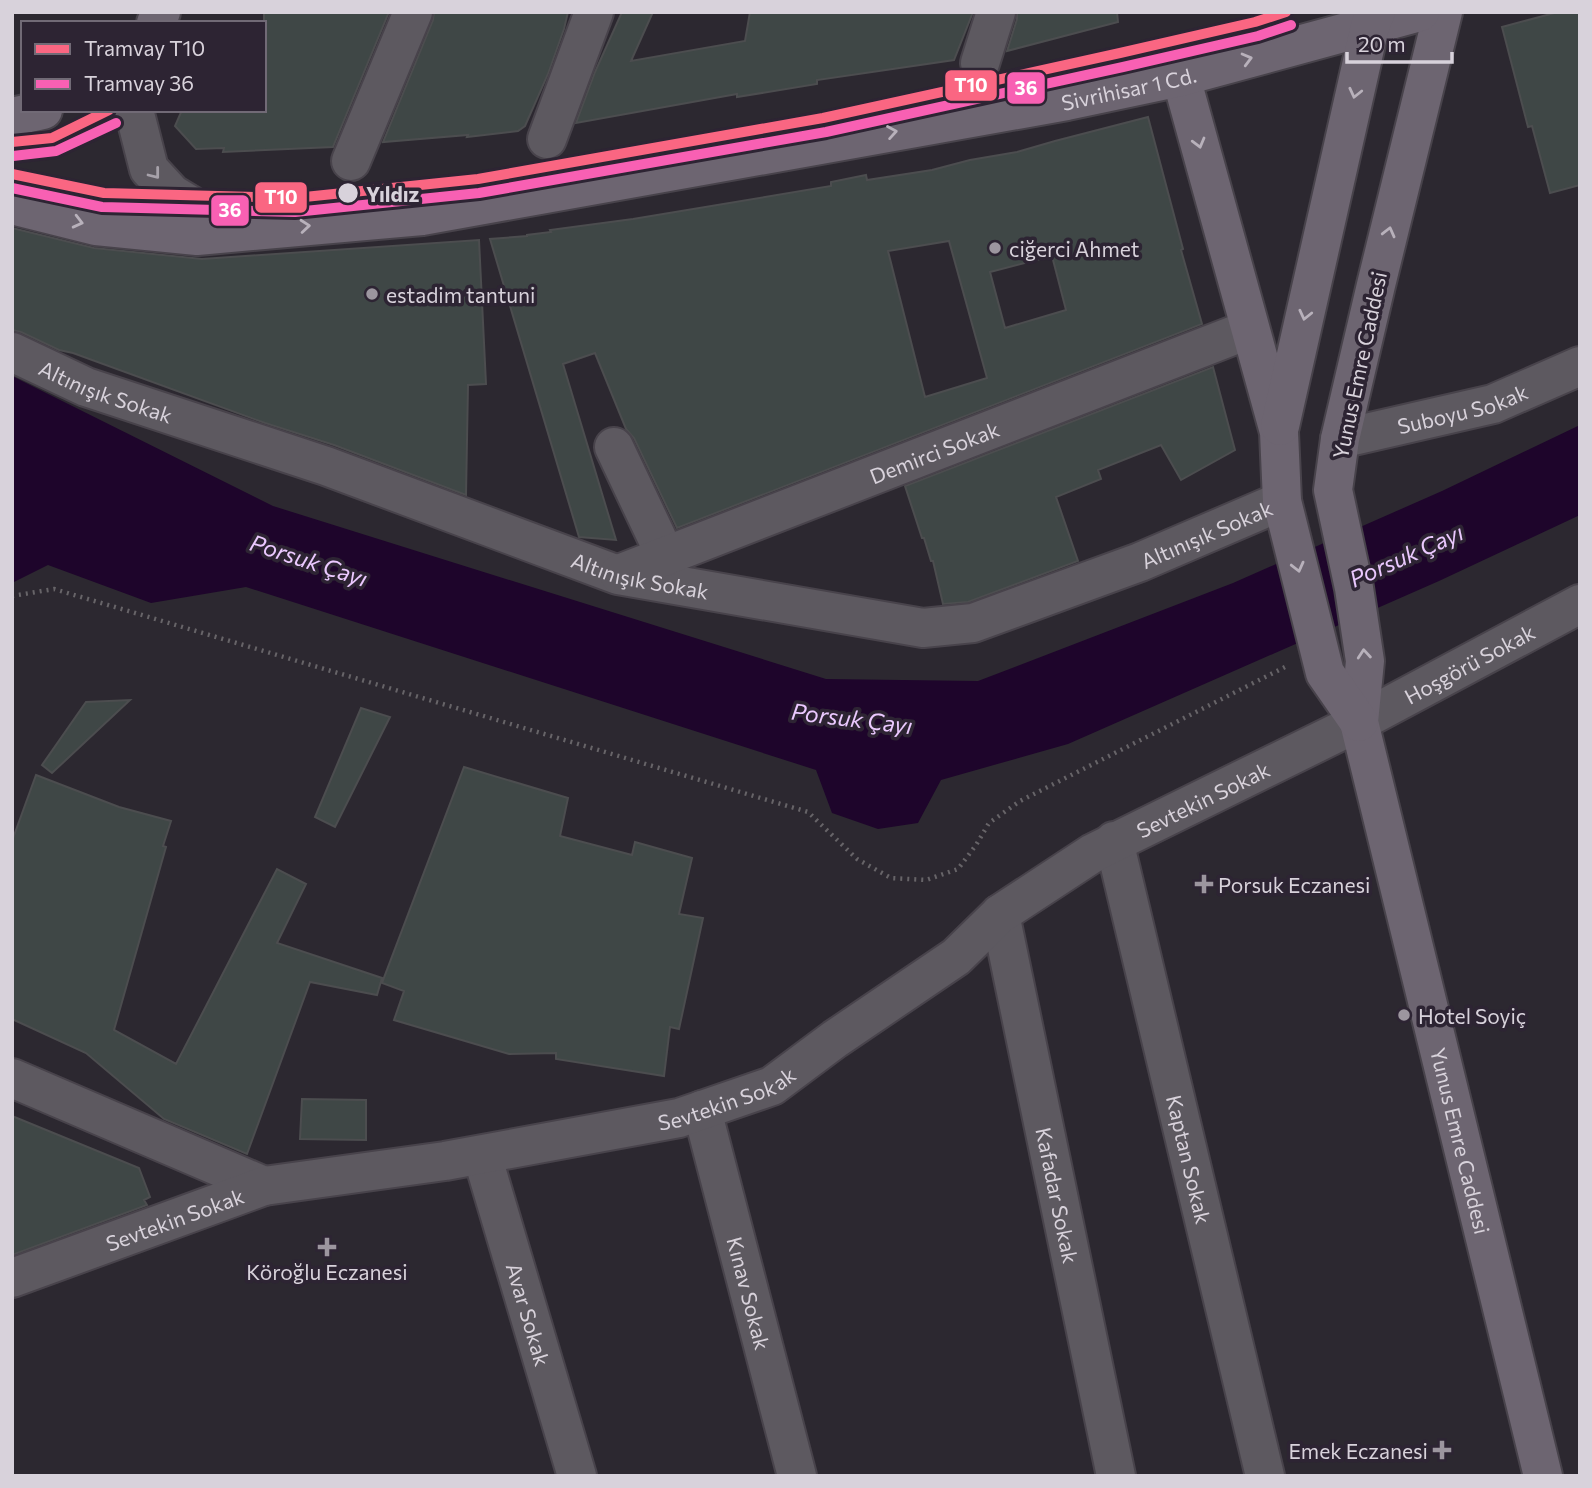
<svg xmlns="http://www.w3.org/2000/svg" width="1592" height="1488" viewBox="0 0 1592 1488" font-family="Commissioner,sans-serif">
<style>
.water{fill:#1e052b}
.building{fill:#3f4746;stroke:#4c4d4f;stroke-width:2;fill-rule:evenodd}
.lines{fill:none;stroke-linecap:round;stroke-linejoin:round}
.minor-casing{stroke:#48434b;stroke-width:42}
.major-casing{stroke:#48434b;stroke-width:42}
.path{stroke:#676468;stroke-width:4.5;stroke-dasharray:2 5;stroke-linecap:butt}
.minor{stroke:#5d5960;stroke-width:38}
.major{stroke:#6d6571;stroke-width:38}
.tram-1-casing{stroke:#2d2433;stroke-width:16}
.tram-2-casing{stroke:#2d2433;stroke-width:16}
.tram-1{stroke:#fa6682;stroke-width:10}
.tram-2{stroke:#f860b3;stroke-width:10}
.oneway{stroke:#b8b1bb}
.oneway2{stroke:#a7a2aa}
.stop-dot{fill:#d8d2db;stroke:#2d2433;stroke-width:2.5}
.poi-dot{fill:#9c969f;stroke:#2d2433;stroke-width:2.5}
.labels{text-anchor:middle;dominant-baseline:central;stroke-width:7;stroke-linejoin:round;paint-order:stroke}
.street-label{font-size:21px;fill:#d8d2db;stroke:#2d2433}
.stop-label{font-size:21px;font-weight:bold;fill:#d8d2db;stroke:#2d2433;text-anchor:start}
.poi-label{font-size:21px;fill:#d8d2db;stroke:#2d2433;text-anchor:start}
.water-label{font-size:23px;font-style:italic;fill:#ebc9ff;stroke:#2d2433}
.line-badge{stroke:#2d2433;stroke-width:2.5}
.badge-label{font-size:19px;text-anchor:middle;font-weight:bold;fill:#fff}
</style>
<rect width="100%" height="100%" fill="#2c2830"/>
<path class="water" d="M12,376L273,506L826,679L978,681L1233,583L1442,491L1580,425V515L1439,581L1068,744L941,780L918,823L878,829L832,813L816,770L246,587L151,603L48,565L12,583Z"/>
<path class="building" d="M264,12H389L333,147L223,152L224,148L196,149L175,126L182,110H264Z
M434,12H568L564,29L548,74L525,126L518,131L467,137L468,135L383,142L433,20Z
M622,12H653L631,61L745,41L750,12H973L954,60L817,80V84L737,97V94L576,123L595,72Z
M1017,12H1117L1118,22L1007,51L1017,19Z
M1558,12H1580V185L1550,193L1532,126L1528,127L1502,27Z
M1148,117L1183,249L1181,250L1202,324L677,528L634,438L626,429L595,353L563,364L616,540L579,537L490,239L527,236V235L551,232L550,230L633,219L831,186V182L866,175L867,180L932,170L970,160L1017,152L1055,141ZM949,241L987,378L925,397L888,251ZM1052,256L1066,310L1005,328L990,272Z
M12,228L94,248L202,259L479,240L486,384L468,385L466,495L334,445L265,423L73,353L59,350L21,332L12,330Z
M1213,367L1235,450L1181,480L1161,445L1098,470L1101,479L1056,497L1078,561L968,602L943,604L933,561H931L924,538H922L905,486Z
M130,700L52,773L42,765L86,702Z
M361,708L390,717L335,827L315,817Z
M464,767L568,798L560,836L632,855L635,842L692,858L679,914L703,918L679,1029L670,1027L664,1076L556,1059V1053L509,1054L394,1020L404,991L382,983Z
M36,775L119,807L171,821L163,846L166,847L114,1030L176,1064L277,869L306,884L277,943L382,978L377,995L310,982L247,1154L164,1119L86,1053L12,1019V841Z
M302,1099L366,1100V1140L300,1139Z
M12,1116L139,1168L150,1197L144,1200L147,1205L12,1255Z"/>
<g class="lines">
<defs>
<g id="minor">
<path d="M980,63L996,12"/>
<path d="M134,110L149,169L172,194L215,220L258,230"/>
<path d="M547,139L594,12"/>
<path d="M351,161L413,12"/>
<path id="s1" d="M12,352L86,387L326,466L618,575L923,628L973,623L1140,562L1282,501"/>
<path id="s2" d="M1340,439L1493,404L1580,366"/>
<path d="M614,447L666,557"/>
<path id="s3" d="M619,574L1250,329"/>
<path id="s4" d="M1114,841L1265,1476"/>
<path id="s5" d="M1000,914L1116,1476"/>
<path d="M12,1078L264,1186"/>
<path id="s6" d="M702,1110L797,1476"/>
<path id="s7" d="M482,1155L577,1476"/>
<path id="s8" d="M12,1278L264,1186L445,1161L679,1118L772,1086L835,1039L956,957L1000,914L1093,853L1359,722L1580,604"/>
</g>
<g id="major">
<path id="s9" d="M1443,12L1376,285L1340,439L1333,490L1354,588L1365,661L1359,722L1543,1476"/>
<path d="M156,23L161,12"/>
<path d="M1181,77L1279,432L1282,501L1325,673L1359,722"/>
<path d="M12,117L43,110"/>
<path id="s10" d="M12,205L96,226L197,236L422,216L1067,101L1181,77L1420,12"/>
<path d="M1280,426L1370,26L1376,12"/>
</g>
</defs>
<use href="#minor" class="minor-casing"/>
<use href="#major" class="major-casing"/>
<path class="path" d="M12,596L54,589L808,812L857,859L891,878L926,880L958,869L976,845L989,823L1020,801L1285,667"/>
<use href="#minor" class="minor"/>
<use href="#major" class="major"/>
<defs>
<path id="tram-1" d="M12,142L52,138L109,110
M12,174L104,193L295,198L478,179L823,118L1120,53L1255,22L1286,12"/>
<path id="tram-2" d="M13,156L56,151L116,123
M12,188L102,207L295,212L479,193L826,132L1123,67L1258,36L1291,25"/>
</defs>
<use href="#tram-1" class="tram-1-casing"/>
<use href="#tram-2" class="tram-2-casing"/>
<use href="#tram-1" class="tram-1"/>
<use href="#tram-2" class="tram-2"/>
</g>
<defs><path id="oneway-chevron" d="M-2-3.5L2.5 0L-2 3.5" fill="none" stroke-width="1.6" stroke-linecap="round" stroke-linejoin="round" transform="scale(1.75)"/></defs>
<g class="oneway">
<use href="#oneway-chevron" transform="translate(1247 59) rotate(-15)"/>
<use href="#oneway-chevron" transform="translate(1355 93) rotate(103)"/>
<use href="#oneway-chevron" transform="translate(892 132) rotate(-10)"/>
<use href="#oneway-chevron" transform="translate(1199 143) rotate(75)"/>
<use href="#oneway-chevron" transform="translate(78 222) rotate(14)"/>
<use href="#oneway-chevron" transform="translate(305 226) rotate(-5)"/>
<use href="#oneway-chevron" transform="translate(1389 232) rotate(-76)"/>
<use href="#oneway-chevron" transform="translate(1305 315) rotate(103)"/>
<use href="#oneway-chevron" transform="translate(1298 567) rotate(76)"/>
<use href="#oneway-chevron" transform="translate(1364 654) rotate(-95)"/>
</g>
<use class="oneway2" href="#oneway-chevron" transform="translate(155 174) rotate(52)"/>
<circle class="stop-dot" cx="348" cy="193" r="11"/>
<g class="poi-dot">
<circle cx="995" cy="248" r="7"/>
<circle cx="372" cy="294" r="7"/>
<path d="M1200.5 873.5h7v7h7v7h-7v7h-7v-7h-7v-7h7z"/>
<circle cx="1404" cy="1015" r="7"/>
<path d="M323.5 1236.5h7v7h7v7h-7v7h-7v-7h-7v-7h7z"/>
<path d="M1438.5 1439.5h7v7h7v7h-7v7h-7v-7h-7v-7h7z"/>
</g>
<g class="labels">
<g class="street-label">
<text stroke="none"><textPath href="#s10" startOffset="1132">Sivrihisar 1 Cd.</textPath></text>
<text transform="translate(1359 365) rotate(-78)">Yunus Emre Caddesi</text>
<text stroke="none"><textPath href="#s1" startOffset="102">Altınışık Sokak</textPath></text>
<text stroke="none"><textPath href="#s2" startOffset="126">Suboyu Sokak</textPath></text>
<text stroke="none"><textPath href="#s3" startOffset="338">Demirci Sokak</textPath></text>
<text stroke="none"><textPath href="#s1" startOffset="1256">Altınışık Sokak</textPath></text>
<text stroke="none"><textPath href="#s1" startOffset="668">Altınışık Sokak</textPath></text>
<text stroke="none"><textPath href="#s8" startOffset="1606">Hoşgörü Sokak</textPath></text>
<text stroke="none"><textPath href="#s8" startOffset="1307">Sevtekin Sokak</textPath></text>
<text stroke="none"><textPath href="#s8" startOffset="740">Sevtekin Sokak</textPath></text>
<text stroke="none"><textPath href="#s9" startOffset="1157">Yunus Emre Caddesi</textPath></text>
<text stroke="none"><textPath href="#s4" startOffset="327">Kaptan Sokak</textPath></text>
<text stroke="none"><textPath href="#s5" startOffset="287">Kafadar Sokak</textPath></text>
<text stroke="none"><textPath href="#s8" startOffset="173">Sevtekin Sokak</textPath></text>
<text stroke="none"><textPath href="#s6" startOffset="189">Kınav Sokak</textPath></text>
<text stroke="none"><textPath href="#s7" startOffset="166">Avar Sokak</textPath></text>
</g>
<g class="stop-label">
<text x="366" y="193">Yıldız</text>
</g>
<g class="poi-label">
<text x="1009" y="248">ciğerci Ahmet</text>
<text x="386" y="294">estadim tantuni</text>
<text x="1218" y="884">Porsuk Eczanesi</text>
<text x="1418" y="1015">Hotel Soyiç</text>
<text x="327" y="1271" text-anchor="middle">Köroğlu Eczanesi</text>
<text x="1428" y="1450" text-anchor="end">Emek Eczanesi</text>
</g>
<g class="water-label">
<text transform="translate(1406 555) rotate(-24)">Porsuk Çayı</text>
<text transform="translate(309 560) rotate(18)">Porsuk Çayı</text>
<text transform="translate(852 718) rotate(7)">Porsuk Çayı</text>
</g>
</g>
<g class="line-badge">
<rect x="944" y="69" width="54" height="33" rx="7" fill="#fa6682"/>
<rect x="1006" y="71" width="40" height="34" rx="7" fill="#f860b3"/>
<rect x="254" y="181" width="54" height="33" rx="7" fill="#fa6682"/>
<rect x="210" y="194" width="40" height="33" rx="7" fill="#f860b3"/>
</g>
<g class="badge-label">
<text x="971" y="92">T10</text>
<text x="1026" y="95">36</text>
<text x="281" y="204">T10</text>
<text x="230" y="217">36</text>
</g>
<rect width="1592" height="1488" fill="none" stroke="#d8d2db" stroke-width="28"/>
<rect x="21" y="21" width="245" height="91" fill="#2d2433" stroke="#716a76" stroke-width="2"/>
<rect x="35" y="44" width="35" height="10" fill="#fa6682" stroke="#716a76" stroke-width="2"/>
<text x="84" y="56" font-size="21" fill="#d8d2db">Tramvay T10</text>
<rect x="35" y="79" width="35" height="10" fill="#f860b3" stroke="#716a76" stroke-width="2"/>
<text x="84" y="91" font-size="21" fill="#d8d2db">Tramvay 36</text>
<path d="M1347 52v10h105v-10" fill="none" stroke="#d8d2db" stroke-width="3.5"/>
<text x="1358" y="52" font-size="21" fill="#d8d2db" stroke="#2d2433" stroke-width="5" paint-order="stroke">20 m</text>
</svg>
